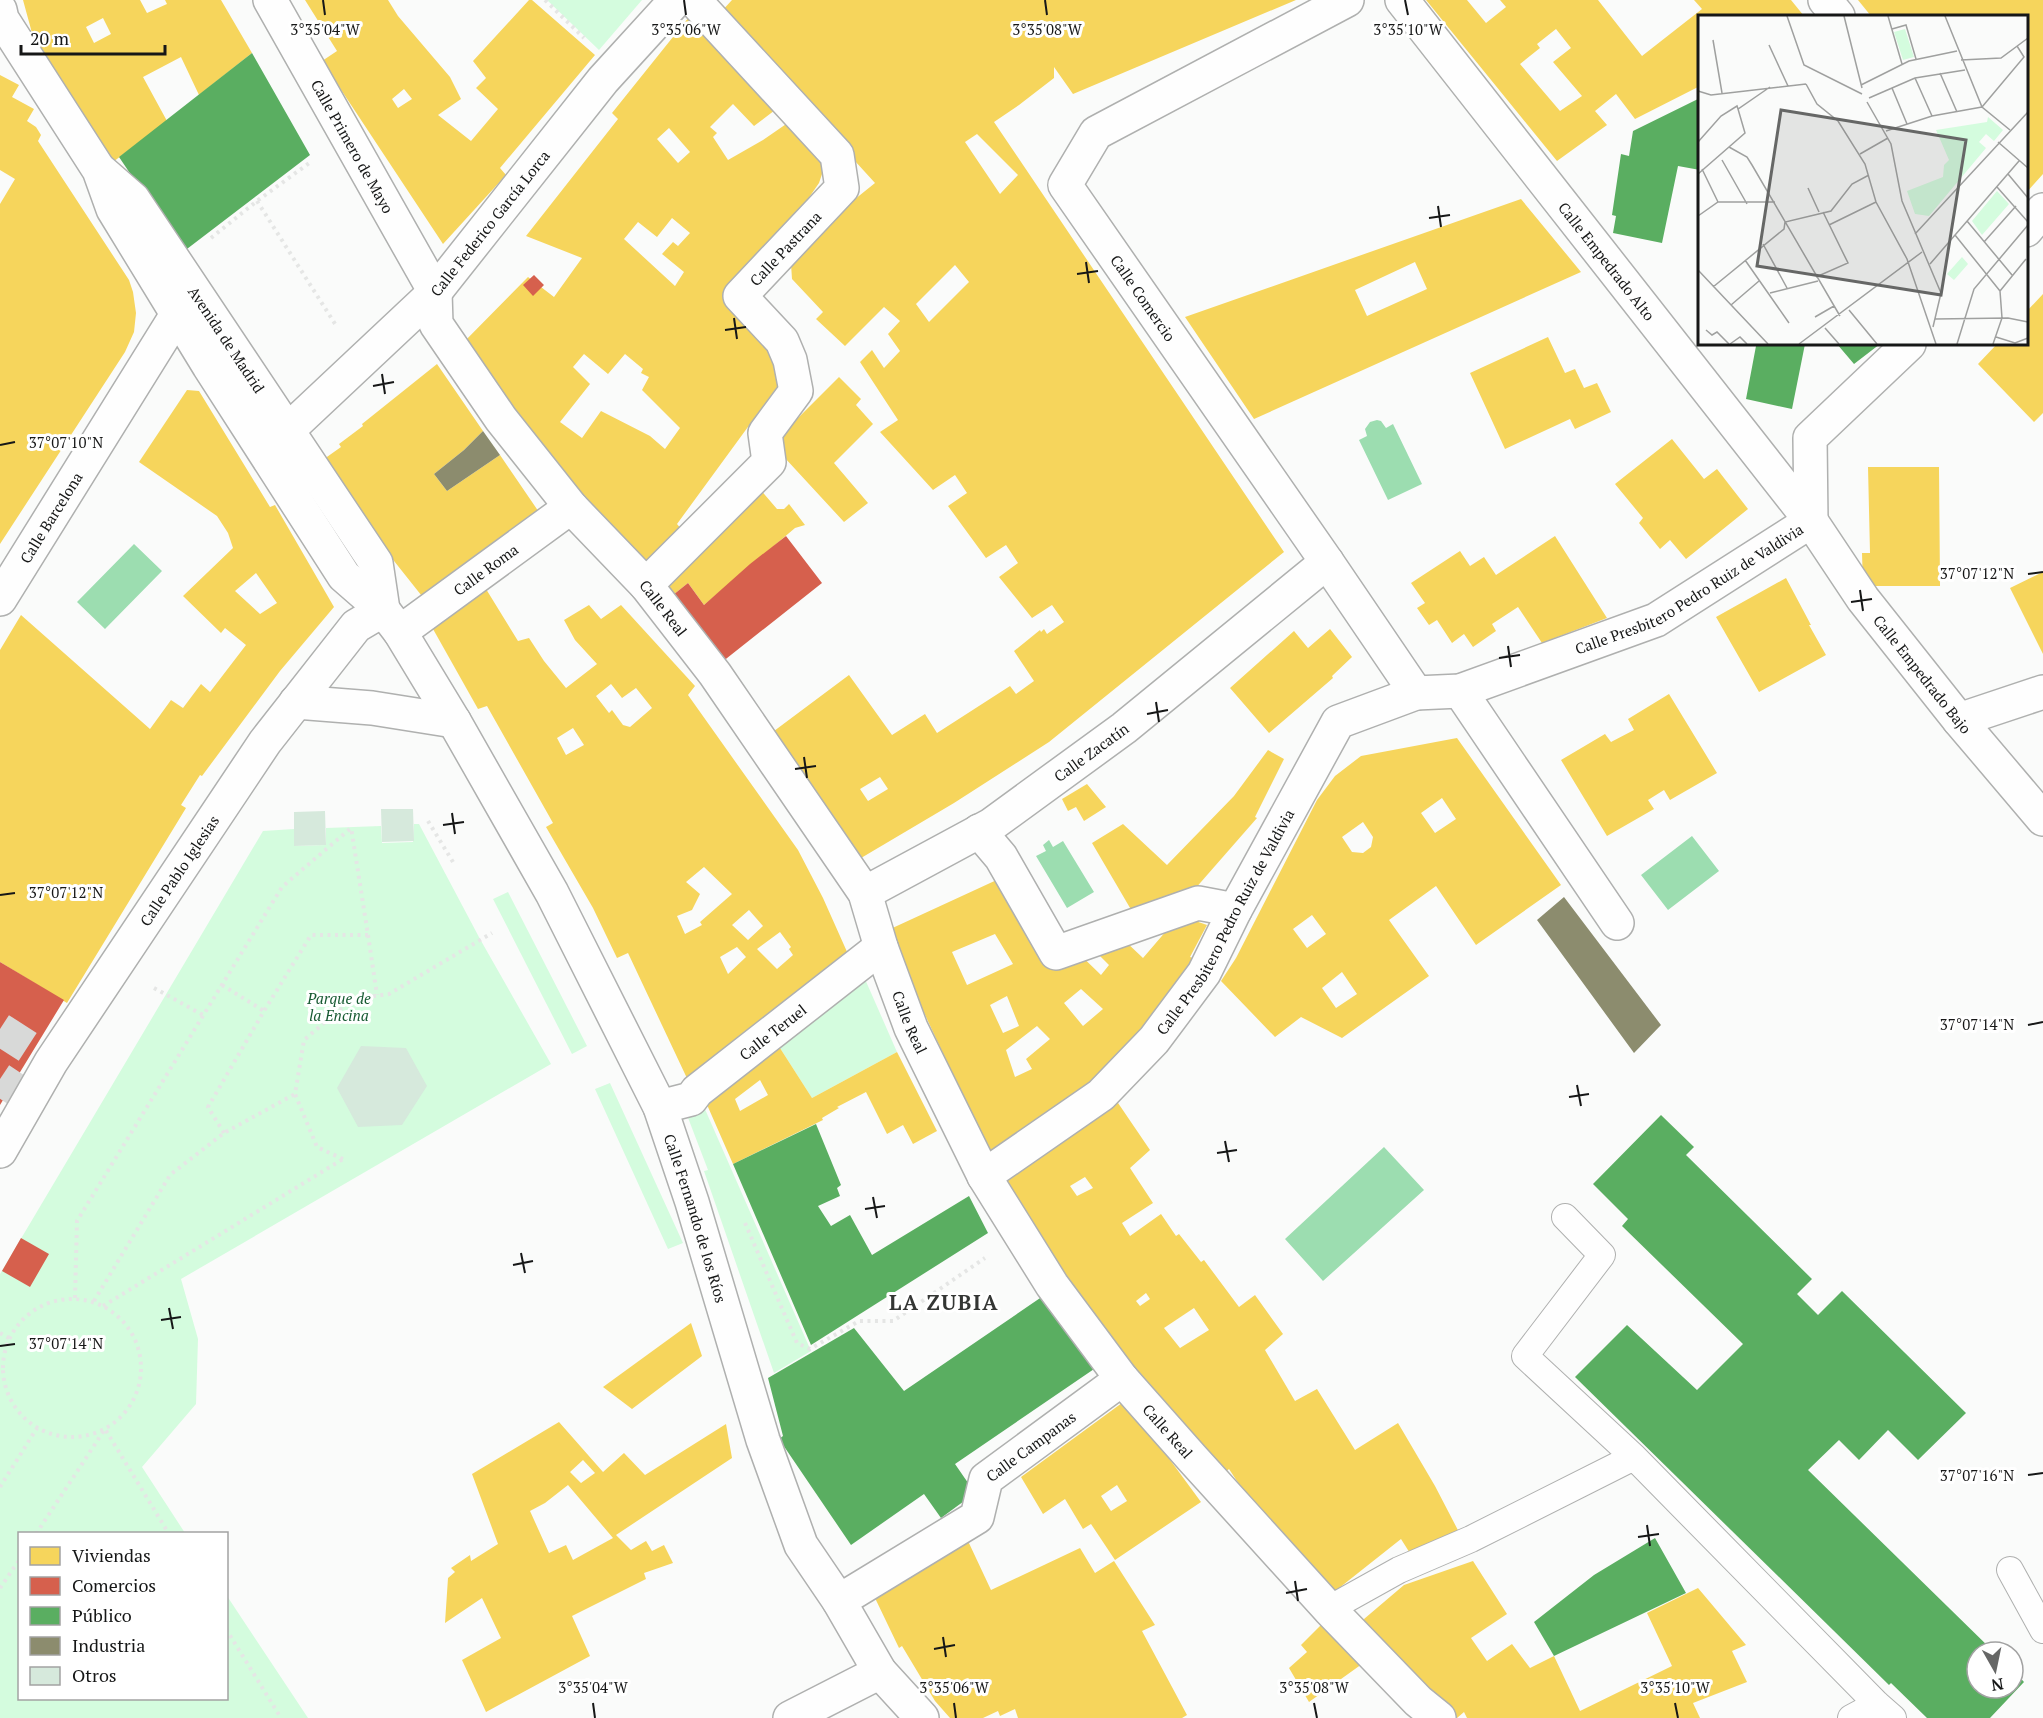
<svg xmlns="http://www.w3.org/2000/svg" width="2043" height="1718" viewBox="0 0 2043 1718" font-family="'PT Serif',serif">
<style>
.green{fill:#d4fcde}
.water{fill:#9cddb0}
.homes{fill:#f6d55c;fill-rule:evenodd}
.shops{fill:#d6604d}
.public{fill:#5aae61}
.industry{fill:#8c8c6e}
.building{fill:#d6e9dc}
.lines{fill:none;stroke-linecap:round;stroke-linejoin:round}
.street-tunnel{stroke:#d8d9d8;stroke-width:33;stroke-dasharray:33 16;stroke-linecap:butt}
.lane-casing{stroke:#afb0af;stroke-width:28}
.street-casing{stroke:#afb0af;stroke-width:36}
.secondary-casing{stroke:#afb0af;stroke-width:36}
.path{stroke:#e5e6e5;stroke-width:4;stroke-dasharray:3 4.5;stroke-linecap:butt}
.lane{stroke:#fefefe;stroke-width:26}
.street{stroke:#fefefe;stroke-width:33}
.secondary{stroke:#fefefe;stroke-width:33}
.ticks{fill:none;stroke:#161717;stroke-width:2}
.labels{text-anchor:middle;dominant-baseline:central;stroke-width:6;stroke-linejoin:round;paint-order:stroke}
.street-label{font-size:15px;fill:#161717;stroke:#fff}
.park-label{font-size:15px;font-style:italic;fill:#175a32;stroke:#fff}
.district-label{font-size:21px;font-weight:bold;letter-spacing:1.5px;fill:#343634;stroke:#fff}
.inset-road{fill:none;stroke:#9fa09f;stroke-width:1.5}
.view{fill:#666766;fill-opacity:0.15;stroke:#666766;stroke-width:3}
.inset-edge{fill:none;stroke:#161717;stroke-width:3}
.ticks-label{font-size:15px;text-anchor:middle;fill:#161717;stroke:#fff;stroke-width:6;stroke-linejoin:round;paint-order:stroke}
</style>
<rect width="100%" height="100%" fill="#fafbfa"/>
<path class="green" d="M547,0H642L599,50Z
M414,824H419L480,939L551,1064L181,1279L198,1339L196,1404L142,1467L185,1533L20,1534V1698H226L227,1596L308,1718H0V1274L263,831L294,829V846L326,845V828L381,826L382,843L413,842Z
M508,892L587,1046L572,1054L493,899Z
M861,970L897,1052L812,1098L771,1034Z
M610,1083L683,1243L668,1249L595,1089Z
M697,1091L811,1351L774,1373L704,1171L708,1170L682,1102Z"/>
<path class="water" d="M1377,420L1381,421L1386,428L1393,424L1422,484L1388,500L1359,440L1367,436L1365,429L1370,422Z
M134,544L162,571L105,629L77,602Z
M1692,836L1719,871L1668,910L1641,875Z
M1049,840L1053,847L1063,841L1094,892L1067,908L1036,856L1046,851L1043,845Z
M1384,1147L1424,1190L1323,1281L1285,1239Z"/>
<path class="homes" d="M23,0H140L147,13L167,4L165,0H221L252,53L199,95L181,57L143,77L167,121L113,162L35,44ZM103,18L111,34L94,43L86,27Z
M305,0H388L398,16L450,77L461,99L438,115L471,141L498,109L476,88L486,78L473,61L529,0H532L595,55L500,168L506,175L443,244L322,61L337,51ZM404,89L412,99L398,108L392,99Z
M732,0H1296L1073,94L1054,67V78L1019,105L994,122L1284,552L1049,742L954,803L856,861L766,737L849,675L892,735L925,714L937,733L1010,686L1016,694L1034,681L1014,651L1040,630L1041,632L1044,629L1047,634L1064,622L1052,605L1032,618L999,577L1018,563L1006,545L986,558L948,506L967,493L955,475L933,490L880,432L898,420L860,362L872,350L884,368L900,351L888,334L900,321L884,307L845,346L816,319L823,312L792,279L791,264L841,214L839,212L875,183L720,13ZM977,134L1018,175L1000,194L965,142ZM955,265L969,282L929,322L916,304ZM880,777L888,789L868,801L860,789Z
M1426,0H1467L1486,23L1506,7L1500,0H1598L1642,56L1702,9L1694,0H1791L1804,16H1700V86L1635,119L1616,94L1595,111L1607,125L1557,161ZM1556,29L1571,48L1553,62L1582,96L1560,111L1520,64L1540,48L1537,44Z
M1858,0H2043V174L2026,193V16H1871Z
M689,17L779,107L754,126L733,104L710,127L717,133L713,137L728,160L763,140L792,120L819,151L823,171L819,183L782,237L734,289L764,336L780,383L677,524L682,530L641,566L548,453L457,349L528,277L554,297L582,258L526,236L618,119L612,113ZM669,128L690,152L678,163L657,139ZM672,218L690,233L678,246L673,242L662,254L684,272L675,286L624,239L638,222L657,237ZM584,354L608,374L625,354L643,369L641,373L649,377L642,390L680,428L665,449L650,436L601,411L582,438L560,422L590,384L573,367Z
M0,75L19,85L12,97L34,109L27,121L36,127L41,135L38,141L129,280L133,292L136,313L134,332L125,352L0,544V204L15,179L0,170Z
M1521,199L1581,272L1254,419L1185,317ZM1415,262L1427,289L1367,316L1355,290Z
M2043,294V413L2034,422L1978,364L1997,344H2026V312Z
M1548,337L1565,373L1575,369L1584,388L1597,383L1611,412L1575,429L1570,419L1505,449L1470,373Z
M437,364L483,431L464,450L434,474L447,491L500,455L543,518L429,605L317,464L341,447L339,444L363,426L362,424Z
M839,377L861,399L856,405L873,424L834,463L868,503L844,522L772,444Z
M187,390L199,391L270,507L275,505L334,607L280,671L202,776L200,775L181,805L186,808L67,1003L0,962V650L21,615L150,729L171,700L183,708L201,684L210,692L246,645L225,628L221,633L183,596L233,548L228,533L217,516L139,462ZM256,573L277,603L260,614L235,591Z
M1672,439L1704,479L1717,469L1748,509L1686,559L1670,540L1660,549L1639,523L1643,518L1615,484Z
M1868,467H1939L1940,586H1863L1862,553H1870Z
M759,488L777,509H784L789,504L805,525L795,528L704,605L688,583L668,599L657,584Z
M1555,536L1607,618L1542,643L1518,607L1492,624L1496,631L1473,647L1464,634L1452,643L1437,620L1429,625L1417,608L1425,603L1411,583L1460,551L1470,566L1484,557L1496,575Z
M2043,572V654L2010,588Z
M1786,578L1811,625H1809L1826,655L1759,692L1716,617Z
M486,589L518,641L529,638L544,661L566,688L597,664L575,640L564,620L589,605L601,619L621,605L695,686L688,695L798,850L823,898L852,963L693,1091L628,953L617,958L593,908L546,827L553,823L487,706L478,709L433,629ZM611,684L622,698L636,688L652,708L630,727L623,725L612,710L609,713L596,696ZM573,728L584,745L566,755L557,738ZM704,867L732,894L700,922L702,925L685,934L677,916L692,910L700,894L686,882ZM749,910L763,926L748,940L732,925ZM780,932L791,947L789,949L793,955L777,969L757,949ZM737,947L746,957L728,974L720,957Z
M1330,629L1352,657L1332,676L1333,678L1269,733L1230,688L1294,631L1308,648Z
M1669,694L1717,773L1670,800L1664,790L1648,800L1654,809L1607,836L1561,760L1605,734L1611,742L1634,730L1628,719Z
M1457,738L1561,885L1476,945L1436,886L1389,920L1429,976L1342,1038L1301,1017L1275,1037L1221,981L1236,958L1317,800L1335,776L1361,756ZM1442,798L1456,819L1435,833L1421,813ZM1363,822L1373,837L1371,847L1363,853L1352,852L1342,837ZM1312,915L1326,934L1307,948L1293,929ZM1342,972L1357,994L1336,1008L1322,988Z
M1268,750L1284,759L1255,817L1257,818L1194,890L1133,913L1092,843L1123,824L1167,865L1234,796Z
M1087,784L1106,807L1084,821L1076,807L1068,811L1062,799Z
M1001,878L1101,975L1109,965L1095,951L1125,941L1143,958L1173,923L1187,918L1207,925L1190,957L1193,958L1143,1044L994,1163L886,931ZM995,934L1013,964L967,985L952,952ZM1081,989L1103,1009L1083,1026L1064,1003ZM1007,996L1019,1026L1003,1033L990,1005ZM1037,1026L1050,1039L1026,1059L1032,1069L1015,1077L1006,1050Z
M771,1034L812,1098L897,1052L937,1131L913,1144L903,1125L887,1134L866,1092L837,1107L839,1108L822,1118L823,1120L733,1164L701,1091ZM760,1080L768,1095L740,1111L735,1099Z
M1116,1100L1150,1150L1130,1168L1153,1203L1122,1223L1130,1236L1161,1214L1176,1236L1179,1234L1201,1262L1204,1260L1239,1307L1255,1295L1283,1334L1265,1350L1295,1401L1317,1389L1355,1450L1398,1423L1435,1486L1461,1536L1413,1558L1401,1539L1329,1596L1260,1516L1229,1469L1219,1478L1104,1333L1040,1240L1003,1179ZM1085,1177L1093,1188L1077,1196L1070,1186ZM1146,1293L1150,1299L1140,1306L1136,1301ZM1194,1308L1209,1330L1180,1348L1164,1328Z
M691,1323L702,1356L632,1409L603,1387Z
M1126,1400L1201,1502L1115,1560L1091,1524L1083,1529L1065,1499L1043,1514L1021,1477ZM1117,1485L1127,1501L1111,1511L1101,1496Z
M559,1422L603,1472L624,1453L645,1475L726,1424L732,1458L616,1535L631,1550L646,1541L652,1551L664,1545L673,1563L644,1573L646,1579L572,1616L590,1656L486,1712L462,1660L501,1638L482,1598L445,1623L448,1578L455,1572L451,1568L470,1555L471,1561L498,1544L472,1474ZM583,1460L595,1473L581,1483L570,1472ZM568,1485L613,1538L573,1560L566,1545L549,1553L530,1511L545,1503Z
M968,1541L991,1590L1080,1548L1095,1573L1114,1561L1155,1625L1142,1631L1187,1715L1182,1718H1018L1015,1709L1000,1716L998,1711L983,1718H950L935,1701L902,1646L899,1648L875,1598Z
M1473,1561L1507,1614L1471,1638L1487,1661L1512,1644L1530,1668L1554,1656L1580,1711L1672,1666L1647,1613L1698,1588L1746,1645L1732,1651L1747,1682L1693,1703L1700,1718H1467L1464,1712L1457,1718L1365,1630L1364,1619L1404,1585Z
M1322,1624L1362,1664L1309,1702L1289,1668L1307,1652L1301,1645Z"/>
<path class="shops" d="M534,275L544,285L533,296L523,285Z
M786,536L822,583L717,666L668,599L688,583L704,605L750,564Z
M0,962L64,1000L0,1105Z
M21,1238L49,1254L30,1287L2,1271Z"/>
<path class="public" d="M252,53L310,155L183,252L119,157Z
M1700,98V170L1678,166L1662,243L1613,233L1616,216L1612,215L1621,154L1629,156L1633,131Z
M1752,344H1805L1792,409L1746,399L1756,346Z
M1837,344H1880L1854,364Z
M1661,1115L1694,1147L1686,1155L1812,1279L1797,1294L1818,1315L1842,1291L1966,1413L1918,1460L1888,1430L1859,1460L1839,1440L1808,1470L1994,1652H1977V1688H2013V1670L2024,1682L1990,1718H1927L1891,1683L1889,1685L1575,1377L1627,1325L1697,1390L1743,1344L1622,1226L1628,1219L1593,1184Z
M816,1124L841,1185L837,1188L840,1196L818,1206L831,1226L850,1215L872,1255L969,1196L988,1233L811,1345L733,1164Z
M1046,1294L1097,1367L955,1464L975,1493L941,1518L924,1494L851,1545L779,1439L783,1436L768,1378L854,1328L904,1391Z
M1655,1538L1686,1593L1554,1656L1534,1622L1594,1575Z"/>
<path class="industry" d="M483,431L500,455L447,491L434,474L464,450Z
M1564,897L1661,1025L1634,1053L1537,920Z"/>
<path class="building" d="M381,809H413L414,841L382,842Z
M325,811L326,845L294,846V812Z
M361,1046L406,1048L427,1086L402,1125L358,1127L337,1088Z"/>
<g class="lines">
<path class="street-tunnel" d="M0,1029L51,1062
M0,1079L30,1099"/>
<defs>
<path id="lane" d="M1565,1217L1602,1255L1525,1356L1634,1457
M2010,1570L2043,1630
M1329,1609L1399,1570L1471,1539L1634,1457L1877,1704L1893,1718
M1851,1718L1877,1704"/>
<g id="street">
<path id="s1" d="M270,0L435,292L436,324L501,419L571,507L646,585L715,674L865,893L881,947L911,1028L984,1176L1052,1285L1122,1379L1192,1458L1329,1609L1418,1701L1439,1718"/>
<path id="s2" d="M1347,0L1096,133L1065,185L1327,562L1416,693"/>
<path id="s3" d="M1402,0L1811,521L1863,599L1959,720L2043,819"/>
<path d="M1825,0L1838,16"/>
<path d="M2026,230L2043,210"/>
<path id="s4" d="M646,585L769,462L765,433L796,391L790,360L782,341L740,296L842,188L837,155L694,0"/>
<path id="s5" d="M0,599L178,313"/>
<path id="s6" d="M400,632L571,507"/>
<path d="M1460,691L1617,923"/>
<path d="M1959,720L2043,692"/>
<path d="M979,831L1001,857L1056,953L1198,903L1235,910"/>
<path id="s7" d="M865,893L991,825L1124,728L1327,562"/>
<path id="s8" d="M660,1107L691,1099L697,1091L881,947"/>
<path id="s9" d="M984,1176L1101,1095L1154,1040L1204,973L1235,910L1338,722L1416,693L1460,691L1656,620L1811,521L1810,438L1909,344"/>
<path id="s10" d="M839,1601L977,1517L986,1479L1122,1379"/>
<path d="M790,1718L880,1672"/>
</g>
<g id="secondary">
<path id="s11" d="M0,10L2,19L99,170L113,209L209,366L344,576L383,610L400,632L454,721L552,893L660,1107L692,1202L763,1440L801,1545L839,1601L880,1672L922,1718"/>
<path id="s12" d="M102,172L133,199L376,563L383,610"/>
<path id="s13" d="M287,431L435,292L603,80L676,0"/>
<path d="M296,702L372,708L454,721"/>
<path id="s14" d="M0,1151L51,1062L265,742L356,626L383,610"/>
</g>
</defs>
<use href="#lane" class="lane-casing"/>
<use href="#street" class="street-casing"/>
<use href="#secondary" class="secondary-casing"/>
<path class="path" d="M545,0L584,38
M257,201L337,327
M211,238L257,201L312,161
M428,821L453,862
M368,935L377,995
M222,985L264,1011
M154,988L203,1015
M224,1133L208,1107L264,1011L311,935H368L351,827
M343,1159L317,1147L295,1094L304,1040L352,999L389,994L492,933
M745,1223L797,1343L810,1349L859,1321H893L985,1258
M75,1298L77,1221L282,887L351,828
M3 1368a69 69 0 1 1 138 0a69 69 0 1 1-138 0Z
M94,1301L170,1175L224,1133L295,1094
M103,1306L343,1159
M0,1333L9,1338
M0,1487L37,1428
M36,1534L105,1429L169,1534
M0,1588L20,1559
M226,1629L281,1718"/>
<use href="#lane" class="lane"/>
<use href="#street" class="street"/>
<use href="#secondary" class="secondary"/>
</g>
<path class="ticks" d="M323,0L325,15M684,0L686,15M1045,0L1047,15M1405,0L1408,15M1438,206L1441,227M1429,218L1450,215M1086,262L1089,283M1077,274L1098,271M734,318L737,339M725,330L746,327M382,374L385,394M373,386L394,382M0,445L15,442M2028,574L2043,572M1860,590L1863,611M1851,602L1872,599M1508,646L1511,667M1499,658L1520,655M1156,702L1159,722M1147,714L1168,710M804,757L807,778M795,769L816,766M452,813L455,834M443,825L464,822M0,895L15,893M2028,1025L2043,1022M1577,1085L1581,1106M1569,1097L1589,1094M1225,1141L1229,1162M1217,1153L1237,1150M873,1197L877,1218M865,1209L885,1206M521,1253L525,1273M513,1265L533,1261M169,1308L173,1329M161,1320L181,1317M0,1346L15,1344M2028,1475L2043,1473M1647,1525L1650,1546M1638,1537L1659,1534M1295,1581L1298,1601M1286,1593L1307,1589M943,1637L946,1657M934,1649L955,1645M593,1703L595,1718M954,1703L956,1718M1314,1703L1317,1718M1675,1703L1678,1718"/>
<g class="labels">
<g class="street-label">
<text stroke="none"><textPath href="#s1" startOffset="168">Calle Primero de Mayo</textPath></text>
<text stroke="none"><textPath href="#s13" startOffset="291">Calle Federico García Lorca</textPath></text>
<text stroke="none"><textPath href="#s4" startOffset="435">Calle Pastrana</textPath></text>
<text stroke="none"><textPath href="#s3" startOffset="332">Calle Empedrado Alto</textPath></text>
<text stroke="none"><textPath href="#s2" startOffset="482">Calle Comercio</textPath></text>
<text stroke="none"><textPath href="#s12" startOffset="210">Avenida de Madrid</textPath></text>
<text stroke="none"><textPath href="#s5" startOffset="96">Calle Barcelona</textPath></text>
<text stroke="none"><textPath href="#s6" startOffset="106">Calle Roma</textPath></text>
<text stroke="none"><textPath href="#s9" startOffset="966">Calle Presbitero Pedro Ruiz de Valdivia</textPath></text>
<text stroke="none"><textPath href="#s1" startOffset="732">Calle Real</textPath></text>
<text stroke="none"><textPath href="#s3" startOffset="852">Calle Empedrado Bajo</textPath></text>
<text stroke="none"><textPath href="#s7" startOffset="267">Calle Zacatín</textPath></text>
<text stroke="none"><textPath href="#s14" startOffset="333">Calle Pablo Iglesias</textPath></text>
<text stroke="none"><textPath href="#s9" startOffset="357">Calle Presbitero Pedro Ruiz de Valdivia</textPath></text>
<text stroke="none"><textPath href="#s1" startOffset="1218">Calle Real</textPath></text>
<text stroke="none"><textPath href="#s8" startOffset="138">Calle Teruel</textPath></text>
<text stroke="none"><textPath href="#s11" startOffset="1402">Calle Fernando de los Ríos</textPath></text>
<text stroke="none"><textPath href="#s1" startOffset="1704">Calle Real</textPath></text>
<text stroke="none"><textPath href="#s10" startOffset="256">Calle Campanas</textPath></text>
</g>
<g class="park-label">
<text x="339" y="998">Parque de<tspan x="339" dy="17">la Encina</tspan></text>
</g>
<g class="district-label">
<text x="944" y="1302">LA ZUBIA</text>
</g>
</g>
<g transform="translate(1698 15)">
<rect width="330" height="330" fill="#fafbfa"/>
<path d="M207,14L216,42L205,45L196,17ZM290,102L305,115L296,126L288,119L281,127L288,133L231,201L217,199L209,176L245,162L246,150L251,145L238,115L289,107ZM299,176L311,189L284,220L274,206ZM264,242L270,249L256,265L249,259Z" fill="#d4fcde"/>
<path class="inset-road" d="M89,1L106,50L164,79M146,1L164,73M190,1L204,49M247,1L284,92L312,115M194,14L208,10L218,44M15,25L24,78M71,30L90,71M263,45L303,43L330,23M242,58L259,97M217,63L234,101M108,69L119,89L140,106L167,149L178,187L209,244L238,329M163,70L211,46L259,36M194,73L209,109M0,76L13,80L108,69M171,83L217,63L267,55M169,87L193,129L204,186L243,278L235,312M284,92L326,42L319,31M188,116L234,101L284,92M0,127L23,101L39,91L40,94L72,72M300,127L330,153M31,132L49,142L54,150L142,301M162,139L190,123M24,145L49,189M4,154L20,187M0,159L47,118L40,94M310,159L330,183M299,172L330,207M110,173L121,197M0,201L20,187H77M269,206L314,260M131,210L178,187M217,219L330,97M257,220L302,276M286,227L318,191M65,229L89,273M47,245L91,308M232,249L321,146M0,255L70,329M118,262L150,248L125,197M15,272L86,214L87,207L133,196L154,169L171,160M302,276L328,244M72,278L120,266M33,290L61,266M151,295L179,329M117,302L136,291M237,304L310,303L330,307M127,313L141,329M8,315L14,320L19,317L31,329M298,322L317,328L330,323M32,329L42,322L49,329M101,329L224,237M259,329L276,274L330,210M295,329L304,303L302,276"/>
<path class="view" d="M83,95L268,125L243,280L59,251Z"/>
<rect width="330" height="330" class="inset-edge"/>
</g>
<g class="ticks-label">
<text x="325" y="35">3°35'04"W</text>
<text x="686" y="35">3°35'06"W</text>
<text x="1047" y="35">3°35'08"W</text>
<text x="1408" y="35">3°35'10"W</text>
<text x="66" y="448">37°07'10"N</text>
<text x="1977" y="579">37°07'12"N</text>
<text x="66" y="898">37°07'12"N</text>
<text x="1977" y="1030">37°07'14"N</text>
<text x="66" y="1349">37°07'14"N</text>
<text x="1977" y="1481">37°07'16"N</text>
<text x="593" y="1693">3°35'04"W</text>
<text x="954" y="1693">3°35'06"W</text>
<text x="1314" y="1693">3°35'08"W</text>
<text x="1675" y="1693">3°35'10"W</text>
</g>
<rect x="18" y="1532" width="210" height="168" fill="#ffffff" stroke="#a2a2a2" stroke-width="1.5"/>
<rect x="30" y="1547" width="30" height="18" fill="#f6d55c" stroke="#a2a2a2" stroke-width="1.5"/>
<text x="72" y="1562" font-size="18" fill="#161717">Viviendas</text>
<rect x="30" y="1577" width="30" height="18" fill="#d6604d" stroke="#a2a2a2" stroke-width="1.5"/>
<text x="72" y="1592" font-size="18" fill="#161717">Comercios</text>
<rect x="30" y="1607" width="30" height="18" fill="#5aae61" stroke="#a2a2a2" stroke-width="1.5"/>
<text x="72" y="1622" font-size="18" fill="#161717">Público</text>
<rect x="30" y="1637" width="30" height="18" fill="#8c8c6e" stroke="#a2a2a2" stroke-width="1.5"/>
<text x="72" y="1652" font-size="18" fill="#161717">Industria</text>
<rect x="30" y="1667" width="30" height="18" fill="#d6e9dc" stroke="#a2a2a2" stroke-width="1.5"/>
<text x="72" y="1682" font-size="18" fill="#161717">Otros</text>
<g transform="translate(1995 1670) rotate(171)"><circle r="28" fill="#ffffff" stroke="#a2a2a2" stroke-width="1.5"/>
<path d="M0-4.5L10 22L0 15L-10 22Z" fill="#666766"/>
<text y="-9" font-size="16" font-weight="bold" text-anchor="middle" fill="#161717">N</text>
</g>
<path d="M21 45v9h144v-9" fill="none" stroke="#161717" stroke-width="3"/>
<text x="30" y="45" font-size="18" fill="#161717" stroke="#ffffff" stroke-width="4.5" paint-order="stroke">20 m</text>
</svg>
